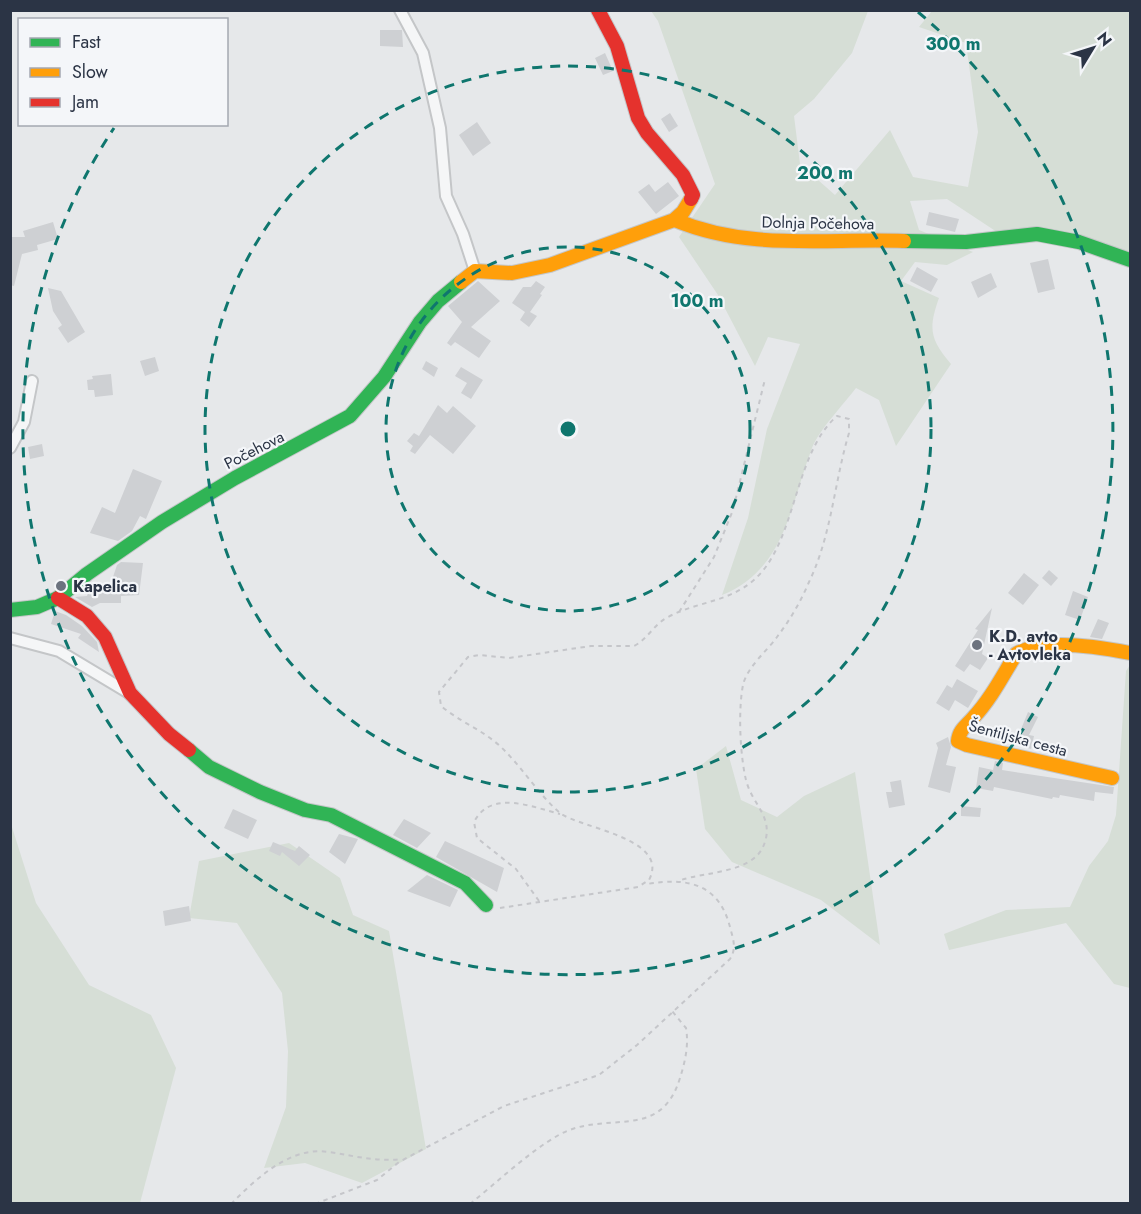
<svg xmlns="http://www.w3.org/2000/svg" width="1141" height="1214" viewBox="0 0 1141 1214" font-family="Jost,sans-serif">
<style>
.green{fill:#d6ded6}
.building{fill:#ced0d3}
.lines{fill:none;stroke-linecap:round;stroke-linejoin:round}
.street-casing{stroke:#c4c6c8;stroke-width:14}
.fast-casing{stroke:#c4c6c8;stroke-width:16}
.slow-casing{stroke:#c4c6c8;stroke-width:16}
.jam-casing{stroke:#c4c6c8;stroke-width:16}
.path{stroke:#c5c6ca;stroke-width:2;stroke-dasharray:4.5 4.5;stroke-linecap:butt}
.street{stroke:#f5f6f7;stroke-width:10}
.fast{stroke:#30b455;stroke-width:14}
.slow{stroke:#ff9f0a;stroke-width:14}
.jam{stroke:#e5322d;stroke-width:14}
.ring{fill:none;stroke:#0f766e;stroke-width:3;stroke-dasharray:10 8}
.poi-dot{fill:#6c737f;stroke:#f4f6f9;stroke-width:2}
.labels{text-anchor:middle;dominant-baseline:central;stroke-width:4.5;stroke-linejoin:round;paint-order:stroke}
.street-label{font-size:16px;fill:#2b3445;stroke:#f4f6f9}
.poi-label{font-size:16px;font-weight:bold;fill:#2b3445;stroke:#f4f6f9;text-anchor:start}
.centre{fill:#0f766e;stroke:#f4f6f9;stroke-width:3}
.ring-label{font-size:18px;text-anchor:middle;font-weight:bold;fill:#0f766e;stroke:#f4f6f9;stroke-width:4.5;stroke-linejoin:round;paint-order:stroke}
</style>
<rect width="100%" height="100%" fill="#e6e8ea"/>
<path class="green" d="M651,11H868L852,53L814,99L794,116L800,164L835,195L890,130L913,177L968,187L978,132L966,43L919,27L932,11H1130V258L1094,244L1000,234L947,199L910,201L919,230L973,252L947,265L915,262L901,281L939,298C928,329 930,339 951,364L896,446L879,400L856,388C843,405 819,430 812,448C790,505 786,569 722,595L748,518L767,429L800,344L768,337L755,366L718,295L679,237L715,184L658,21Z
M1130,665V988L1114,984L1066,923L949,950L944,934L1006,910L1070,907L1089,866L1108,841L1116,815L1126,671Z
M726,746L741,800L777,817L804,796L855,772L880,945L821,900L732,862L705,829L696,769Z
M11,824L36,903L89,985L151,1015L176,1068L140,1203H11Z
M289,843L340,878L353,915L389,931L426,1149L362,1183L305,1163L264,1168L286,1107L288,1051L282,993L237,923L189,918L199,861Z"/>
<path class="building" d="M380,30H402L403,47L380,46Z
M605,53L613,71L603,75L595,58Z
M670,113L678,126L669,132L661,119Z
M477,122L491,143L473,156L459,135Z
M668,182L679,196L656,214L638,192L649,184L655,192Z
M929,212L959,219L955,232L926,225Z
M53,222L58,239L37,245L38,250L22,254L14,286L10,285V237H25L23,231Z
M1048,259L1055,289L1038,293L1030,263Z
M917,267L938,279L931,292L910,281Z
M991,273L997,287L978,298L971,282Z
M478,281L500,301L471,327L491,341L479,358L455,342L451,346L447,343L462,322L448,306Z
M536,281L545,287L540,294L542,295L530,312L537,316L529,327L520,320L525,312L512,303L523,287H531Z
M48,288L61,291L85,332L68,343L58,328L62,325L53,311Z
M155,357L159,371L145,376L140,361Z
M426,361L438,368L434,377L422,369Z
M461,367L483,380L471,399L461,393L467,383L455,376Z
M111,374L113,395L95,397L94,390H88L87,380L93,379L92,376Z
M438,405L447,413L453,406L476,426L453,454L430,435L415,454L410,451L413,446L407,441L414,433L419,436Z
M42,444L44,456L30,459L28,447Z
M133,469L162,481L146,519L140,516L132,531L118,541L90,533L102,507L115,513Z
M121,562L143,563L139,595L121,596V603H100L92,607L75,597L87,596L90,584L110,586L117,565Z
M1049,570L1058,578L1051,586L1042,578Z
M1024,573L1039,585L1023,605L1008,593Z
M1073,591L1088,597L1080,620L1065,615Z
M992,608L982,654L988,658L980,670L970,664L964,672L955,666L978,630L975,629Z
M55,611L66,615L82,626L97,642L99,652L78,638L81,634L51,624Z
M1098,619L1109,623L1102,639L1090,637Z
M957,679L978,691L968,708L955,700L949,711L936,703L947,685L952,688Z
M1028,712L1038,717L1029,735L1034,736L1031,749L1015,744Z
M948,737L951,747L946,765L956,767L950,793L928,787L938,748L936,743Z
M995,761L1003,763L1002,770L1114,787L1113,794L1095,792L1094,801L1060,795L1059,798L1053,797L1052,799L994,787L993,791L976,788L979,767L993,770Z
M901,780L905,805L889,808L886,792H892L890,782Z
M961,806L981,808L980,817L961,816Z
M233,809L257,820L248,839L224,828Z
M404,819L431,833L417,848L393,835Z
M339,834L358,839L345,864L329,852Z
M445,841L504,868L497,892L436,857Z
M273,842L295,851L299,846L310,855L299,866L282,852L280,856L269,851Z
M427,875L458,890L450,907L407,891Z
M189,906L191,921L165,926L163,911Z"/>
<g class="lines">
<defs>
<path id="street" d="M400,10L423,53L440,128L446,196L463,234L475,271
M10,448L24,422L32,381
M10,638L59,651L129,693"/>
<path id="fast" d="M904,241L966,242L1037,234L1079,242L1130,260
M10,610L37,607L58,598L87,574L162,522L235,478L350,416L384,377L420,322L438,301L461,282
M189,750L209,767L260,792L305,810L331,815L465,883L486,905"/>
<path id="slow" d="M675,220C749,251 826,238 904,241
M461,282L475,271L512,273L550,265L674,220L683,212L691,199
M1112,778L967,745L958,741C959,730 966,726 973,718C991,699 1003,675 1016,654C1043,638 1100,647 1130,653"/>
<path id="jam" d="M598,10L617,46L638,118L647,133L683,175L693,195L691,199
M58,598L87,616L105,637L130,693L169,734L189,750"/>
</defs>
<use href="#street" class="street-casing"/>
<use href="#fast" class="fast-casing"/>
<use href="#slow" class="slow-casing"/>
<use href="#jam" class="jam-casing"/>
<path class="path" d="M679,612L714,557L733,510L765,379
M539,901L516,869L477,838L474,822C491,789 532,807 560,814
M500,908L638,887L649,880C671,838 579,828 560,813C539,795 522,767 501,747C483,730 460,722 441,706L439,692L468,657L480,655L509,658L591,646H634C648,639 654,624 668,617C702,599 738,603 765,568C797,525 797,451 837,416L849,419V433C834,483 832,534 809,582C801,601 790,620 777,637C767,651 747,667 743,685C738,710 740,755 746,780C752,805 776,818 763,847C751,873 705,872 681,880
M231,1204C257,1178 290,1146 329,1152C355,1156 376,1162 402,1159
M315,1204L377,1180L399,1162L504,1106L599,1075L637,1045L730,959C737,948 733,939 730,927C719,884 688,877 647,884
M470,1204C496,1183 529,1152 557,1136C604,1108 660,1144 680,1078C685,1062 689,1045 686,1028L672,1011
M543,1204H597"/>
<use href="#street" class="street"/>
<use href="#fast" class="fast"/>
<use href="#slow" class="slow"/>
<use href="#jam" class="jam"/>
</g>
<g class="ring">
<circle cx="568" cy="429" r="182"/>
<circle cx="568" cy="429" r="363"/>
<path d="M918 12A545 545 0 1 1 114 128"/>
</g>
<g class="poi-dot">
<circle cx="61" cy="586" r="6"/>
<circle cx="977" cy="645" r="6"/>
</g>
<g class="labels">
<g class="street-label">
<text transform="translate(818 223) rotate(1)">Dolnja Počehova</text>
<text transform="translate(254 450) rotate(-27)">Počehova</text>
<text transform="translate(1018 738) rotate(15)">Šentiljska cesta</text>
</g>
<g class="poi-label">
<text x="73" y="586">Kapelica</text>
<text x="989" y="636">K.D. avto<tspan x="989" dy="18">- Avtovleka</tspan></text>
</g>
</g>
<circle cx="568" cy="429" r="9" class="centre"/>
<g class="ring-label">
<text x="953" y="50">300 m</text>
<text x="825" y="179">200 m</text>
<text x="697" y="307">100 m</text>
</g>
<rect width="1141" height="1214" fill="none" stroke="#2b3445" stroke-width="24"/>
<rect x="18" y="18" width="210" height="108" fill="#f4f6f9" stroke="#a4a8b1" stroke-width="1.5"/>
<rect x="30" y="38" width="30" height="9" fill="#30b455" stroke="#a4a8b1" stroke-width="1.5"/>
<text x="72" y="48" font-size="18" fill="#2b3445">Fast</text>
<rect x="30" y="68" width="30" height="9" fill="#ff9f0a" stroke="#a4a8b1" stroke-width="1.5"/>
<text x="72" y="78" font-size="18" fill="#2b3445">Slow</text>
<rect x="30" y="98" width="30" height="9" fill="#e5322d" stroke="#a4a8b1" stroke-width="1.5"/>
<text x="72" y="108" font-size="18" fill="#2b3445">Jam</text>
<g transform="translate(1093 48) rotate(52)" stroke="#f4f6f9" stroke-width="4.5" paint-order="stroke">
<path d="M0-4.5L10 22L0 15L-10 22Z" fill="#2b3445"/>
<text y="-9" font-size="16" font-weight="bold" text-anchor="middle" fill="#2b3445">N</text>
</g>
</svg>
